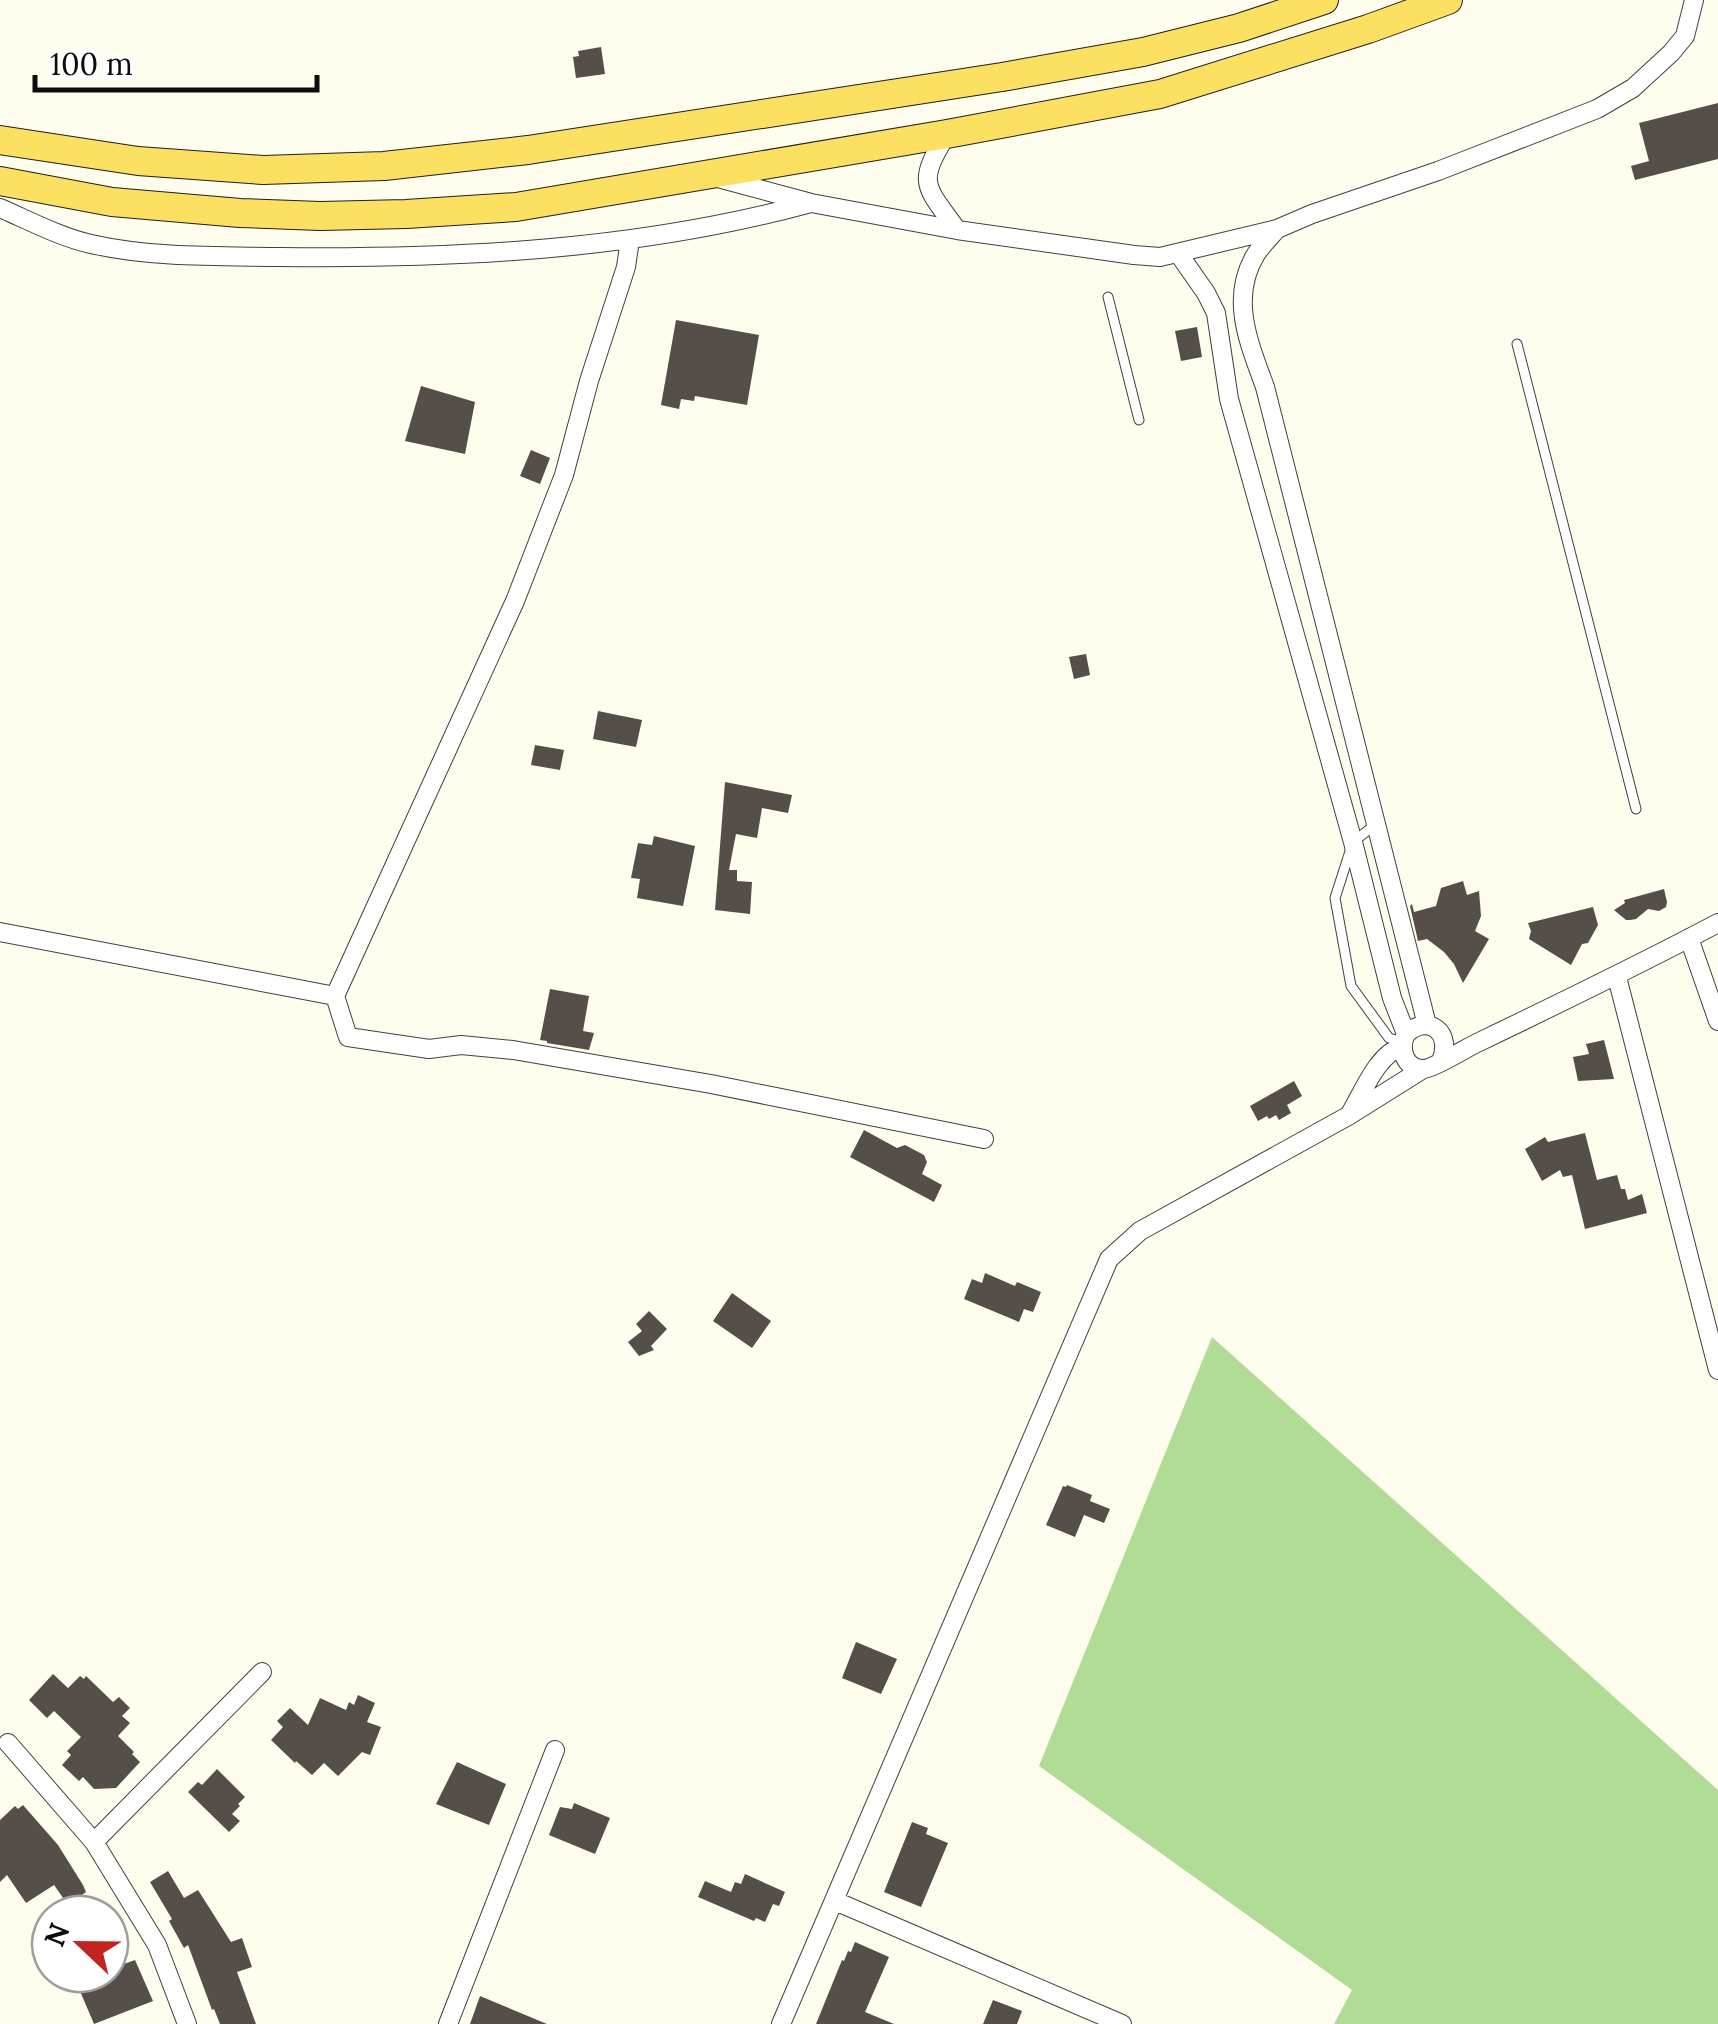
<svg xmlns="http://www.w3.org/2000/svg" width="1718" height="2024" viewBox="0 0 1718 2024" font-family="Lora,serif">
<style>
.forest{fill:#b0dc95}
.building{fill:#564f49}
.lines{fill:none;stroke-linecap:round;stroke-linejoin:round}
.service-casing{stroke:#404040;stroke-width:11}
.minor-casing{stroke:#404040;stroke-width:20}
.primary-casing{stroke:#1e1e1e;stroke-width:30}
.service{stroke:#fff;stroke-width:9}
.minor{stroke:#fff;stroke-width:18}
.primary{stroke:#fce061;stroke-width:28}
</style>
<rect width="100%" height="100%" fill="#fffdee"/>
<path class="forest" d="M1212,1337L1718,1790V2024H1334L1352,1990L1039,1766Z"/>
<path class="building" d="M601,47L605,74L576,78L573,57L579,56L578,51Z
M1718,103V159L1635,180L1631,166L1649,161L1639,123Z
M676,320L759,335L747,405L695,396L694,401L681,399L679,409L661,405Z
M1197,327L1202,357L1181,361L1175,331Z
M421,386L475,402L465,454L405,441Z
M531,450L550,458L540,484L520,476Z
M1086,654L1090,675L1074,679L1069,657Z
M598,711L642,720L636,747L593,739Z
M535,745L564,750L560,770L531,765Z
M725,782L792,795L788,813L762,808L757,838L736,834L729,870H737V881L752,882L750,914L715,910Z
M654,836L695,846L683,906L637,898L640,879L631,878L638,843L652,845Z
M1463,881L1467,895L1479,891L1481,916L1475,931L1489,939L1463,983L1454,964L1444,952L1427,939L1418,941L1410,906L1412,904L1414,912L1436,906L1441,888Z
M1664,889L1667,902L1666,907L1659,911L1648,909L1636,919L1630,920H1626L1614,910L1625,903L1624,900Z
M1593,907L1598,925L1588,943L1582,944L1571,965L1529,939L1531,931L1528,923Z
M550,989L589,996L583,1031L594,1033L589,1050L547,1043V1041L540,1040Z
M1604,1040L1614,1079L1578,1081L1573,1057L1589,1054L1586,1044Z
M1294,1081L1302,1096L1287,1105L1291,1113L1279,1120L1276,1115L1269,1119L1267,1116L1258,1121L1250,1106Z
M864,1130L897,1148L905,1145L924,1155L927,1162L922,1174L942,1185L934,1202L850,1157Z
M1585,1133L1597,1180L1617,1175L1621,1189H1625L1628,1200L1642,1194L1647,1213L1585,1229L1572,1175L1563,1177L1560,1170L1542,1181L1525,1149L1545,1137L1548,1142Z
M985,1273L1015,1286L1017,1282L1041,1292L1033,1312L1024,1309L1019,1322L964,1299L972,1279L982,1283Z
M732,1293L771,1321L752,1348L713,1321Z
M649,1311L667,1329L651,1346L654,1350L639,1356L628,1342L642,1331L636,1324Z
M1067,1485L1092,1495L1090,1501L1110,1509L1104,1523L1084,1515L1075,1537L1046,1525L1063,1486L1066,1487Z
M856,1642L897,1659L881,1694L842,1678Z
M53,1674L68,1688L80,1676L84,1679L86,1676L113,1702L119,1697L130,1708L122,1716L130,1723L118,1736L134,1752L132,1754L140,1762L116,1788L94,1789L83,1777L79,1781L62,1765L71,1755L67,1751L81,1737L54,1711L47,1718L29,1700Z
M358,1695L375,1703L367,1722L381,1727L370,1755L362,1752L338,1776L324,1763L312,1775L296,1761L295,1763L271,1740L283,1727L277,1721L290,1708L308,1725L320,1698L346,1710L349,1702L354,1705Z
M457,1762L506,1784L489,1825L436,1804Z
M217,1769L245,1797L238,1804L240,1806L232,1814L240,1821L229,1832L188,1792L198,1782L202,1785Z
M574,1803L610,1818L595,1854L549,1835L560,1807L572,1809Z
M23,1805L58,1845L83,1885L86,1892L68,1905L54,1885L26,1903L7,1875L0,1882V1820L15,1806L18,1809Z
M912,1822L928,1828L926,1834L948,1843L921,1907L884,1892Z
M168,1871L184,1898L198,1890L231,1942L242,1938L252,1967L237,1972L256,2024H220L214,2009L212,2010L188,1945L184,1948L169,1921L172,1919L150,1882Z
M745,1874L785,1892L779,1906L773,1904L765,1922L756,1918L754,1921L698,1897L705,1881L731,1892L735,1882L741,1884Z
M855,1942L889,1957L865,2012L894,2024H816L842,1960L844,1961L848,1951L851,1952Z
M135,1960L153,2001L94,2024L77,1984L99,1974H110V1969Z
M480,1996L547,2024H470Z
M993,2000L1022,2011L1017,2024H983Z"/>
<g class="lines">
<defs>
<path id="service" d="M1108,297L1139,420
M1517,344L1636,809
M1376,824L1353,842L1335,898L1351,986L1389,1038L1402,1042"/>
<path id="minor" d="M947,134C916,184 925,185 957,230
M718,178L811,203L957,230L1134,255L1160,257L1277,229L1312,214L1438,171L1597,109L1633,88L1671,53L1685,36L1694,0
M0,208C30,221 60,237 91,244C153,258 218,256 280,257C456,259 637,250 807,204
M1277,229C1270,237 1262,245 1256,254C1229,298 1249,343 1265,387L1427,1025
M1178,253L1206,293L1216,313L1229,399L1353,842L1392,998L1406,1034
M0,932L335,996L515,601L564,475L589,381L626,267L630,240
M1689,938L1718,1021
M1617,977L1718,1370
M335,996L348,1037L429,1049L461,1045L513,1050L711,1084L984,1139
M1441,1061C1453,1033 1429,1013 1406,1034C1399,1048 1404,1068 1422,1069C1431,1070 1466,1048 1477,1043C1558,1004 1639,965 1718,923
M1351,1112C1363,1092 1378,1053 1402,1047
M8,1743L94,1842L157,1945L187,2024
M94,1842L262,1672
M835,1901L1122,2024
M448,2024L555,1750
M781,2024L1109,1259L1140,1231L1348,1116L1423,1069"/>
<path id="primary" d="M0,140L138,161L263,170L384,166L528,150L1002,77L1143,52L1239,28L1324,0
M0,181L112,202L240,213L320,216L406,214L516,207L947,134L1160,94L1368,29L1448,0"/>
</defs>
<use href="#service" class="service-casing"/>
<use href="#minor" class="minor-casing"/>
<use href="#primary" class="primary-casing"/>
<use href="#service" class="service"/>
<use href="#minor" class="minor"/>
<use href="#primary" class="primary"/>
</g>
<g transform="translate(80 1944) rotate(292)"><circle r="48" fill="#ffffff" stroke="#9e9e9e" stroke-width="2.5"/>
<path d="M0-8L18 38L0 25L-18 38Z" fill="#c12421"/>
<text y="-15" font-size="28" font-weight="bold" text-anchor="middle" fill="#0d0d0d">N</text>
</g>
<path d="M35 75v15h282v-15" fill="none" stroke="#0d0d0d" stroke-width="5"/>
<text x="50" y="75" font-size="30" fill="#0d0d0d" stroke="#ffffff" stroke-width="8" paint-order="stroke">100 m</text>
</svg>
